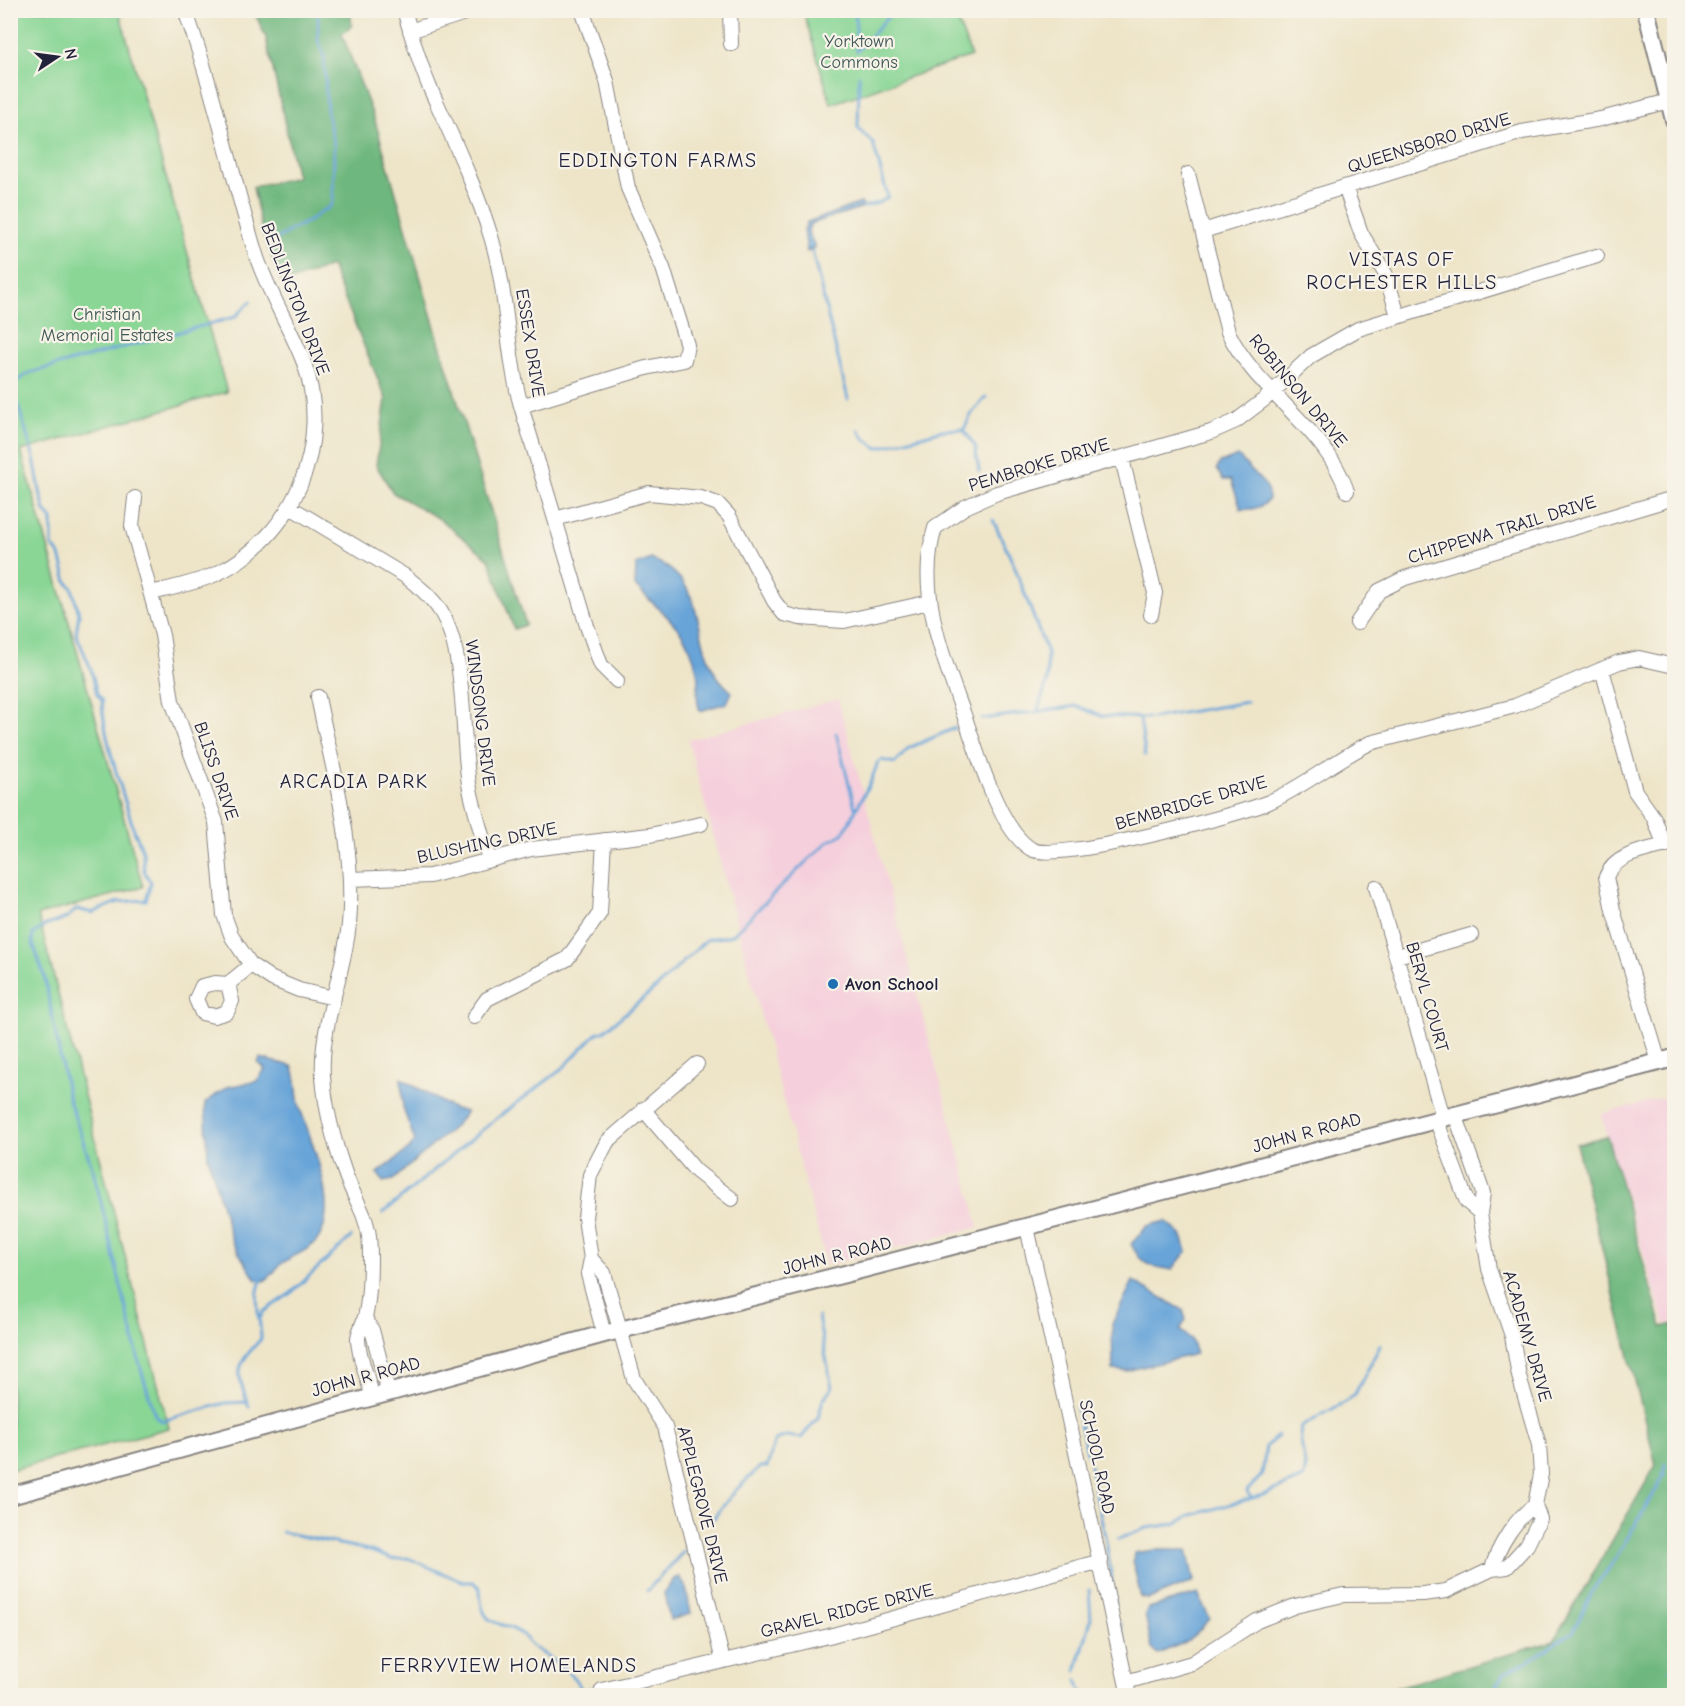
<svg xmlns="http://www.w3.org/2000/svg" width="1685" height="1706" viewBox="0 0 1685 1706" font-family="'Comic Neue',sans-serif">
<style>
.built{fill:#f5cfdc}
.green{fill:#89d695;stroke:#567c68;stroke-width:1.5}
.forest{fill:#6eb77e;stroke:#486c5c;stroke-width:1.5}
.water{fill:#67a4d8;stroke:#44638a;stroke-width:1.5}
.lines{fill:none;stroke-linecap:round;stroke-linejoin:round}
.stream{stroke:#67a4d8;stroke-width:3}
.minor-casing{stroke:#888482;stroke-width:16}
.major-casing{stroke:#888482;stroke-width:20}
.minor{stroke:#fff;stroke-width:14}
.major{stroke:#fff;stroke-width:16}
.poi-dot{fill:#1f6fb2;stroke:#f7f3e8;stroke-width:2}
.labels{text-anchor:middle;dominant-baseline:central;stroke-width:4.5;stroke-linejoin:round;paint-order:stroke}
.park-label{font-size:18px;fill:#415856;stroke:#f7f3e8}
.street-label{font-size:18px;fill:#22223b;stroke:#f7f3e8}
.poi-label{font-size:18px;font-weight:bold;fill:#22223b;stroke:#f7f3e8;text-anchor:start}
.neighbourhood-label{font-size:20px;letter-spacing:1.5px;fill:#22223b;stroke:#f7f3e8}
</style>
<rect width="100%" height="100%" fill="#f7f3e8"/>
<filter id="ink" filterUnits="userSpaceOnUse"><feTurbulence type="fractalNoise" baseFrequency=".0167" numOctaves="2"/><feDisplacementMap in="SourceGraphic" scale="12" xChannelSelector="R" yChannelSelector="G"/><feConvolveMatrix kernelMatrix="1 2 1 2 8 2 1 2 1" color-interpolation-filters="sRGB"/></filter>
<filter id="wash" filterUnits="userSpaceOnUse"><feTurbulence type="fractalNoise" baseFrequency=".008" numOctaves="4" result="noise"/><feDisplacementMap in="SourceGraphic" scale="24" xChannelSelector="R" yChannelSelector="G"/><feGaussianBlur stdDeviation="1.35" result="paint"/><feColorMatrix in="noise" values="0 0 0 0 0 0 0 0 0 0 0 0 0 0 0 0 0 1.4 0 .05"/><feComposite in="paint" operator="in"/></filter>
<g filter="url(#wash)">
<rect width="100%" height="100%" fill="#eee5c9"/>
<path class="built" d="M838,699L979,1227L827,1265L688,740Z
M1674,1095V1322L1665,1324L1601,1114Z"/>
<path class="green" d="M11,10L119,11L227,392L21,451L143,887L38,915L169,1428L11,1470Z
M803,11H954L971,56L831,104Z"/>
<path class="forest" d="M254,11H350L352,26L342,34L375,121L438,338L526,625L514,629L489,559L438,518L393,493L376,465L386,399L331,266L282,284L262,231L253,187L297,177L266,38Z
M1607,1136L1662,1327L1674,1324V1695H1371L1554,1641L1656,1465L1576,1144Z"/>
<path class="water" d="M861,203L864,207L810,224L808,232L815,247L807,252L804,230L807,222Z
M1238,456L1267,487L1269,499C1263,508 1252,510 1241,509L1231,480H1223L1217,469L1220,463Z
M651,559C717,584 684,654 732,692L727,703L700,711C694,698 700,685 697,671C688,628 664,615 635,586L636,565Z
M260,1058L292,1066C299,1080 295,1096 301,1111C312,1143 340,1209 318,1239C309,1252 292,1255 280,1265C274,1271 271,1277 264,1281L256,1280L232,1242L208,1157L205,1103L227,1087L257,1081L265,1069L258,1063Z
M401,1078C417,1088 435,1098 452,1108C457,1110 462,1110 466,1112L457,1124L393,1180L383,1182L378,1173L409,1149L415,1141L403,1108Z
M1166,1221L1182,1236L1187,1251L1172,1270C1149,1266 1142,1266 1131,1244L1147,1226Z
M1133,1281L1183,1310L1186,1320L1180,1330L1191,1339L1196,1354L1126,1371L1113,1370L1112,1324Z
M1154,1550H1187L1194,1581L1149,1599L1141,1598L1133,1562L1134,1553Z
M680,1577L686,1588L691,1614L670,1620L664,1593L674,1579Z
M1198,1594L1210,1619L1188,1641L1158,1654L1152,1649L1145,1614L1149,1608Z"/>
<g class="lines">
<path class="stream" d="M855,10L857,51
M857,51L894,10
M859,76L858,128L873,143L888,197L880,202L864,207
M271,244C283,233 295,228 309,221C318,216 319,210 329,208L333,202L334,145L327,112L324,56L318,40V18L315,10
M812,251L848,399
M10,320L13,328L11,365L18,405L34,458L41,496L45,511L52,520V546L60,555L67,582L72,588L79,614L76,634L91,669L97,694L102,700C103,737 122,790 133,827C134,833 143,849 143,852C144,868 141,869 151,882L146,900L118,902L92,913L77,909L67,918L44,926L33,934L32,941L44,975L68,1097L94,1173L140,1366L155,1415L162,1421L225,1403L247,1402
M14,383L29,373L235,317L251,301
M964,429L972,413L986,397
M859,430L865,439L878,448L943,430L963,429L975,446L979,471
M993,520L1014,565L1047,653V682L1037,712
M1140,718L1145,755
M1152,718L1247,702
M982,719L1077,706L1102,716L1148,718
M836,733L855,808
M383,1213L488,1125L562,1069L597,1033L604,1031L657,987L706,940C716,936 725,939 733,934L807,861L829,841L843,834L871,781L878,762L882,760L895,763L909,748L955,728
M261,1317L263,1312L291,1293L351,1237
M249,1407C236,1370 234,1368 261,1339C261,1319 252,1297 262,1279
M1076,1407L1088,1456
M1090,1466L1106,1541L1115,1602
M1251,1498L1247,1491L1262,1475L1266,1446L1278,1436
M711,1521L735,1491L760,1467H767L775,1440L787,1436L801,1438L818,1418L823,1400L832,1388L818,1317
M282,1532L368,1550L392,1559L408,1558L463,1582H473L480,1588C481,1630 495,1617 522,1634C526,1637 527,1642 531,1645C552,1661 575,1671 585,1696
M1118,1539L1146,1528L1175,1524L1192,1515L1263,1495L1303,1478C1310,1468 1297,1442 1301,1427L1348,1400L1355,1394L1381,1344
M647,1591L684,1551
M1120,1623L1129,1659
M1670,1669L1674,1671
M1076,1671L1091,1620L1089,1590
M1077,1680L1081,1690L1087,1696
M584,1693L590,1688
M1490,1696L1504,1673L1527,1662L1573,1632L1594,1588L1612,1564L1663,1478L1665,1464"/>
</g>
</g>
<g filter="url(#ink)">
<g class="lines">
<defs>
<path id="minor" d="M404,10C412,36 419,63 430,88C453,139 476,187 492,240C508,295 506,352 521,406L587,626L601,665L617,681
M730,10L731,44
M410,31L474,10
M1188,174L1228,332C1257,393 1325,426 1347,491
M1345,187L1361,233L1386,275L1398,316
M1203,231L1522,132L1601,119L1669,101
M1597,256L1358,329L1311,356L1265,399L1236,421L1211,432L997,493L965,507L935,528C916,590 942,654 963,712C976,748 998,829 1031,849C1054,864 1238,815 1269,802C1305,786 1335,760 1370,743L1515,706L1619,662L1639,658L1674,666
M521,406L646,368L684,360L687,345L663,268L628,188L607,81L582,10
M1122,459L1155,593L1151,615
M135,498L132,526L162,635L172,701L216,822L224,915L232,937L251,965L272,979L299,990L334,998
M290,507L405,576C418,586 432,597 441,612C467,655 461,733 469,784C474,810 482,835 489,860
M555,519L649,493L701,498L718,504L729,516L774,601L784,614L800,618L844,621L930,602
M151,593C172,588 196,583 216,574C294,537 333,444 304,363C290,326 268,292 256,255C231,173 214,90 185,10
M1357,623L1379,591L1405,578L1674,498
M1602,669L1635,791L1654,818L1665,846
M318,697C333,772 356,846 349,924C344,975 320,1024 323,1076C325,1108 334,1142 345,1173C352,1194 366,1213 369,1236C371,1255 370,1299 365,1317C363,1325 359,1330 358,1338C358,1356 368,1378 372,1395
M351,879L430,876L531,849L650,835L701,824
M1376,887L1443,1117
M1397,956L1471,935
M228,984L232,1001L227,1012L214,1016L202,1013L196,999L202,986L215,983L228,984L251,965
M474,1017L487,999L567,959L600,913L604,840
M1659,1062L1613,910L1606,877C1616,852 1650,850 1674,843
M643,1109L696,1171L732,1199
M1436,1119L1467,1202L1480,1213
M1027,1227L1129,1696
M591,1259L604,1273L634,1379L665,1427L723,1661
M365,1318L372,1330L388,1391
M604,1334L588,1274L591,1259L585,1218L590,1175L607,1142L697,1064
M1492,1569C1498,1546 1516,1518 1535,1505
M1126,1682L1192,1663L1257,1621L1295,1606L1343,1595L1423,1594L1446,1591L1492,1569L1507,1567L1527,1545L1540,1519L1535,1505L1541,1474L1539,1445L1519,1376L1512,1336L1489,1269L1480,1213L1483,1193L1455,1114
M602,1690L829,1636L1101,1561"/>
<path id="major" d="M1646,10L1674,120
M10,1496L604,1334L845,1274L1674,1058"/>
</defs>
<use href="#minor" class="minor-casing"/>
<use href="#major" class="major-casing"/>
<use href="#minor" class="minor"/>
<use href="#major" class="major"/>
</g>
</g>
<circle class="poi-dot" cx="833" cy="984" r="6"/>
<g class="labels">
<g class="park-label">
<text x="859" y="41">Yorktown<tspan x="859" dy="21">Commons</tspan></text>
<text x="107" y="314">Christian<tspan x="107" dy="21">Memorial Estates</tspan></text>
</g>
<g class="street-label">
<text transform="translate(1429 143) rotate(-17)">QUEENSBORO DRIVE</text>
<text transform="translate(295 299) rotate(69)">BEDLINGTON DRIVE</text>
<text transform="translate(530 343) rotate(81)">ESSEX DRIVE</text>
<text transform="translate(1298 391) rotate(50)">ROBINSON DRIVE</text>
<text transform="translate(1039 465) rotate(-17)">PEMBROKE DRIVE</text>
<text transform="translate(1502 530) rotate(-17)">CHIPPEWA TRAIL DRIVE</text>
<text transform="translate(480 713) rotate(83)">WINDSONG DRIVE</text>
<text transform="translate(216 771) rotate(71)">BLISS DRIVE</text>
<text transform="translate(1191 803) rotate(-16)">BEMBRIDGE DRIVE</text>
<text transform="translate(487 843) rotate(-12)">BLUSHING DRIVE</text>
<text transform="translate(1427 997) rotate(74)">BERYL COURT</text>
<text transform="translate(1307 1133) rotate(-15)">JOHN R ROAD</text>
<text transform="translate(837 1256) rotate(-14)">JOHN R ROAD</text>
<text transform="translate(1527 1336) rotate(74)">ACADEMY DRIVE</text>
<text transform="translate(366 1377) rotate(-15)">JOHN R ROAD</text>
<text transform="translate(1097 1457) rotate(78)">SCHOOL ROAD</text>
<text transform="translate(702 1505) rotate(76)">APPLEGROVE DRIVE</text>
<text transform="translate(847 1611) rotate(-14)">GRAVEL RIDGE DRIVE</text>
</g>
<g class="poi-label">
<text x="845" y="984">Avon School</text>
</g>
<g class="neighbourhood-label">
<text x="658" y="160">EDDINGTON FARMS</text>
<text x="1402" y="259">VISTAS OF<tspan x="1402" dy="23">ROCHESTER HILLS</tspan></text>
<text x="354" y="781">ARCADIA PARK</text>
<text x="509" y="1665">FERRYVIEW HOMELANDS</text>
</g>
</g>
<rect width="1685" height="1706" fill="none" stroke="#f7f3e8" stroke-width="36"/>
<g transform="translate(57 57) rotate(77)" stroke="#f7f3e8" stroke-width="4.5" paint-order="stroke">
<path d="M0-4.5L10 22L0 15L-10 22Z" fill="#22223b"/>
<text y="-9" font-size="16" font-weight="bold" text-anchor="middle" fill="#22223b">N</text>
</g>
</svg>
